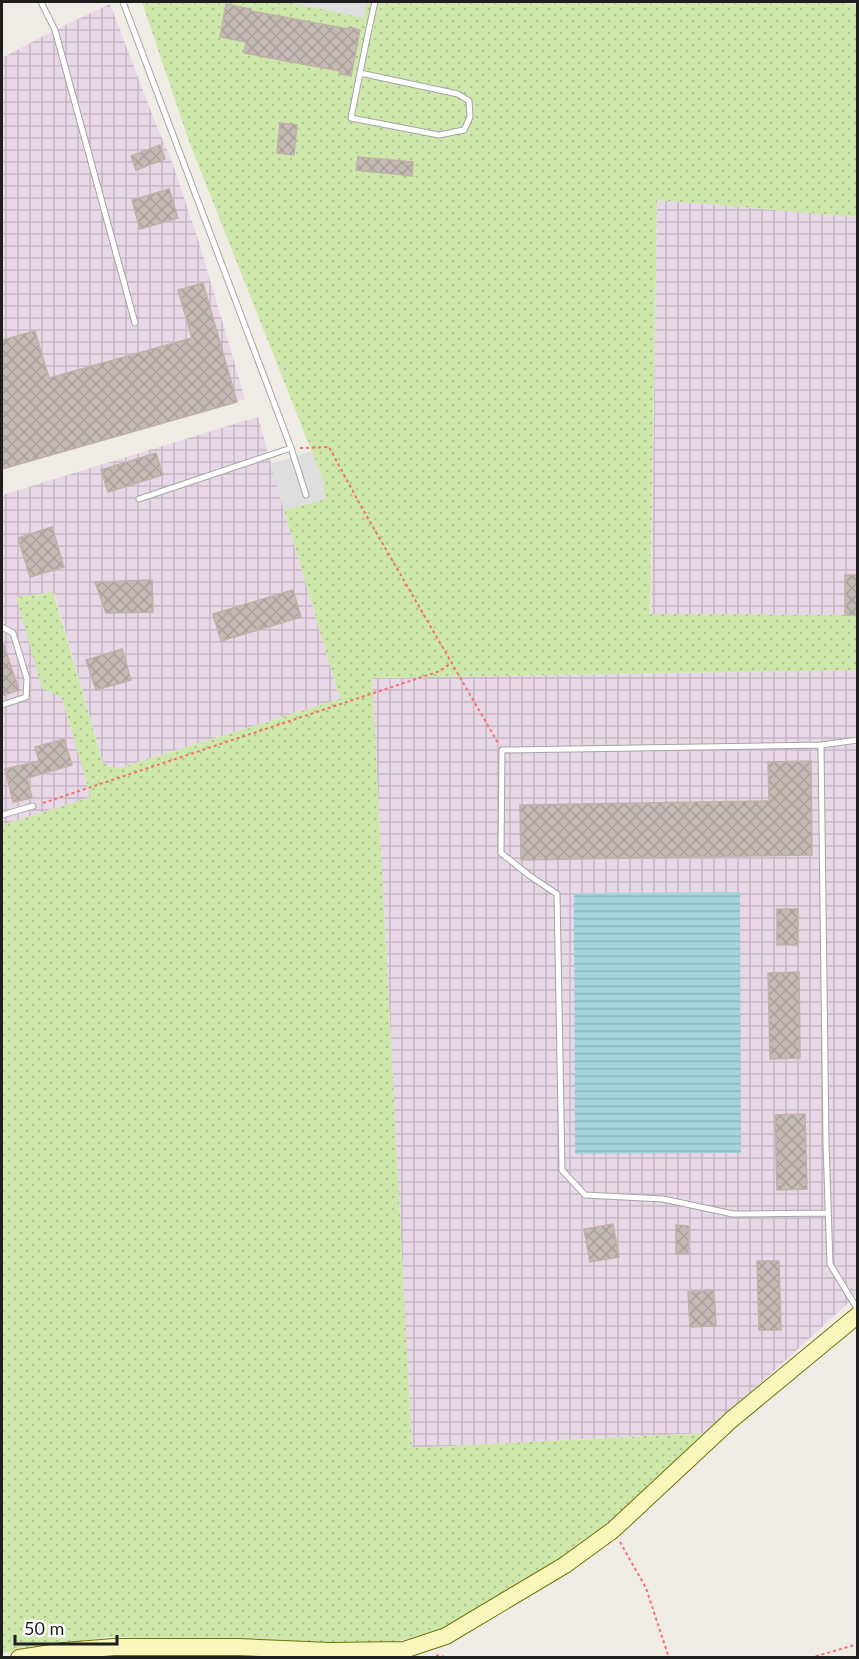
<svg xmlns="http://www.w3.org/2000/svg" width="859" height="1659" viewBox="0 0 859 1659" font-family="Lato,sans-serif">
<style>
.industrial{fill:url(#industrial-grid)}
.grass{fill:url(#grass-dots)}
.parking{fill:#dedede}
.water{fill:url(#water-rules)}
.building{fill:url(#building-cross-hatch);stroke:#c1b0a7;stroke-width:1.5}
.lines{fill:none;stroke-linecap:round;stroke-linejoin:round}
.lane-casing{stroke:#a5a5a5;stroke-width:7}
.secondary-casing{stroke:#717407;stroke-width:18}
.path{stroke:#f7706e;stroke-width:2;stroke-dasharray:3 3;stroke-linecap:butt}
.lane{stroke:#fff;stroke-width:5}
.secondary{stroke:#f8f6ba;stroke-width:16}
</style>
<defs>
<pattern id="industrial-grid" width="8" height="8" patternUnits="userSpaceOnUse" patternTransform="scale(1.5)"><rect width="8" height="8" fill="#e8d7e6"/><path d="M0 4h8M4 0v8" fill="none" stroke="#c7b8c5"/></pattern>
<pattern id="grass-dots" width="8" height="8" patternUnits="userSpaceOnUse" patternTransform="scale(1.5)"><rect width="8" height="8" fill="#cee8ab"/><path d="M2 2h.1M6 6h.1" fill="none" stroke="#b0c793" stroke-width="1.8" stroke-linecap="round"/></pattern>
<pattern id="water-rules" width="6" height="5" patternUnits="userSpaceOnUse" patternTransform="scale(1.5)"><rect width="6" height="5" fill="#a6d4dc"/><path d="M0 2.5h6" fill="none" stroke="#8eb6bc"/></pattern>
<pattern id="building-cross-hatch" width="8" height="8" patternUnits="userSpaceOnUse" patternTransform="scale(1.5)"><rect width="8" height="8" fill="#c4bab4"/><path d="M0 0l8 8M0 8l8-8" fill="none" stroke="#a89f9a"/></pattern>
</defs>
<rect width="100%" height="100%" fill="#efebe5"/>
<path class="industrial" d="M110,4L155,122L171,159L198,239L245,399L2,469V58L55,30Z
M657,200L857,217V615L651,614Z
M258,417L284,510L340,699L116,769L103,763L54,592L62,697L91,797L2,825V495Z
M857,670V1295L706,1433L412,1448L372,678Z"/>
<path class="grass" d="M142,2H834L857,5V217L657,200L650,614L857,615V670L372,678L412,1448L706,1433L592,1538L466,1621L396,1642H293L108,1637L2,1653V825L91,797L62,698L42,688L16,597L53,592L103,763L116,769L340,699L284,510L325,499L323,480L190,144Z"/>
<path class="parking" d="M286,2H367L364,18Z
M312,451L323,480L326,499L284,510L270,464Z"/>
<path class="water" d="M740,892L741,1153L575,1154L574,893Z"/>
<path class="building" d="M226,4L251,9V11L348,29L349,27L360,30L351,76L340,74V71L244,53L246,42L220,37Z
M280,123L297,125L294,155L277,153Z
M160,145L165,159L136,170L131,156Z
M358,157L413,162L412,176L356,170Z
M169,189L178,218L140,229L132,200Z
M203,283L237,402L2,469V340L35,331L49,378L192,338L178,290Z
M156,453L163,475L108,492L101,470Z
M52,527L64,567L30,577L18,538Z
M845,575H858V615H845Z
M152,580L153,612L106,613L95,582Z
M293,590L301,617L221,641L213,614Z
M3,643L19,690L2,696V644Z
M122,649L131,680L96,690L86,660Z
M64,739L72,765L27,778L32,798L13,802L5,769L39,761L35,747Z
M811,761L812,855L521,860L520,805L769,801L768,762Z
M777,909H798V945H777Z
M799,972L800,1058L770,1059L768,973Z
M805,1114L807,1189L777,1190L775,1115Z
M613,1224L619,1257L590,1262L584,1229Z
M676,1225L689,1226L688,1254H676Z
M757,1261H779L781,1330H759Z
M714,1290L716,1326L690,1327L688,1292Z"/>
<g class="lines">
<defs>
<path id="lane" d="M41,2L55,30L135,323
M123,2L291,448L139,499
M360,73L458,94L469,101L470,117L464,130L439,135L351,118C359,79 366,40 375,2
M291,448L306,495
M2,627L13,633L27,679L26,697L2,705
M821,745L826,1143L830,1264L858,1310
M2,815L33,806
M828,1213L733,1214L663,1199L585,1195L562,1170L557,894L530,876L501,853L502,750L821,745L858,740"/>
<path id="secondary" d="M19,1658L65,1651L114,1647H239L330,1651L404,1650L446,1636L565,1565L613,1530L731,1420L858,1315"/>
</defs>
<use href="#lane" class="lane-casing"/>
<use href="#secondary" class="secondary-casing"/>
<path class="path" d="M300,448L329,447L362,508L498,743
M43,803L440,671L451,663
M620,1542L646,1588L669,1658
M436,1655L449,1658
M810,1658L858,1644"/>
<use href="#lane" class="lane"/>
<use href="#secondary" class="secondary"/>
</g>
<rect width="859" height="1659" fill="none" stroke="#1e1e1e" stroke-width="6"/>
<path d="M15 1635v9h102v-9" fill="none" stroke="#1e1e1e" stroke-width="3"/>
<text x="24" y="1635" font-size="18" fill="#1e1e1e" stroke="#ffffff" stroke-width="4.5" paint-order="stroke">50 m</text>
</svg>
